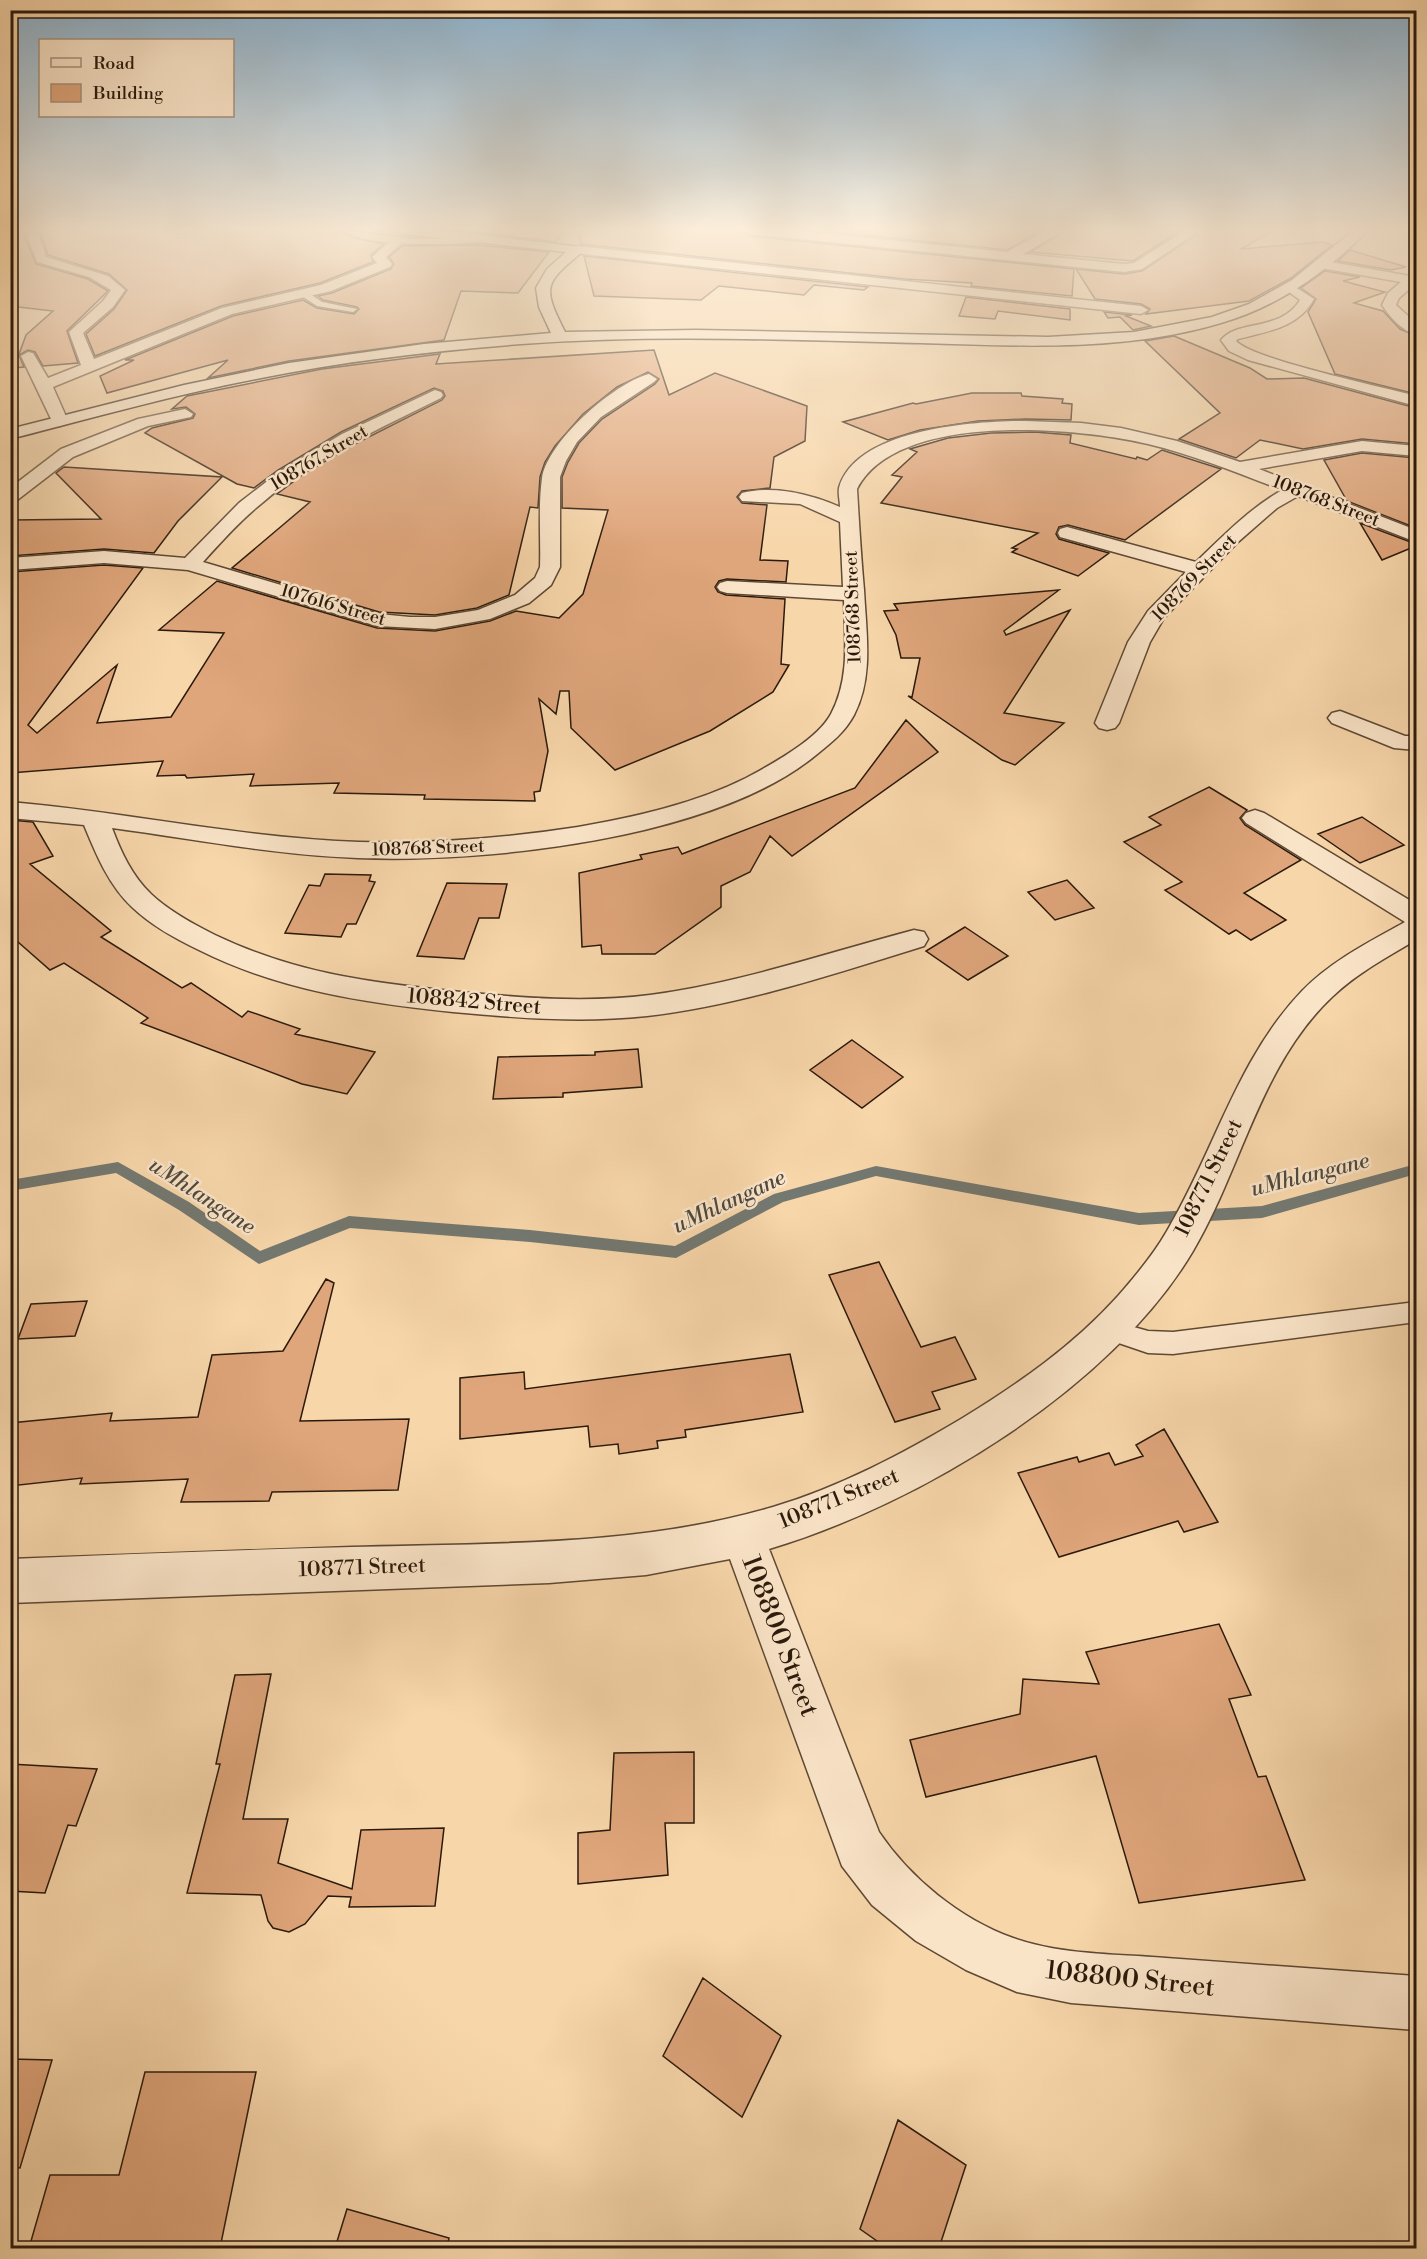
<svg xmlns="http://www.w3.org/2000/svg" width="1427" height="2259" viewBox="0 0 1427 2259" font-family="'Libre Bodoni',serif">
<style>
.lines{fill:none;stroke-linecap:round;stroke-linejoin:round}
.stream{fill:#737871;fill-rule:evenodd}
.building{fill:#dfa57b;stroke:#2b1a0c;stroke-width:1.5}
.lane-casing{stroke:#5e4934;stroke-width:3}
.street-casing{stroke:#5e4934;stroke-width:3}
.secondary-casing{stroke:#2b1a0c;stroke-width:3}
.lane{fill:#fae4c8;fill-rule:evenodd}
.street{fill:#fae4c8;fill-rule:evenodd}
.secondary{fill:#fae4c8;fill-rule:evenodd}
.labels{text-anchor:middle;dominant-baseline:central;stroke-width:5;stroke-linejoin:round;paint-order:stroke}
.far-street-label{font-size:18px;fill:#2b1a0c;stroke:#fae4c8}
.street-label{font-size:21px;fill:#2b1a0c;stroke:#fae4c8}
.water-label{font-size:22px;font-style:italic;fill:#4f493f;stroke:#fae4c8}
.near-street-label{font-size:26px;fill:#2b1a0c;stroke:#fae4c8}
</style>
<rect width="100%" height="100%" fill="#f7d6aa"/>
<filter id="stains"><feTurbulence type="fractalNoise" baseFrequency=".00333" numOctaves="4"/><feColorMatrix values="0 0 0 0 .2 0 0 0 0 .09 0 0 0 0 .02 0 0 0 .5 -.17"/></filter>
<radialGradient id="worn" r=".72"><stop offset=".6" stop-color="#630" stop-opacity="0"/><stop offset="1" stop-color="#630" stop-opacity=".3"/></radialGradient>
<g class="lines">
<path class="stream" d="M118,1162L189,1202L260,1251L349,1216L530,1230L675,1246L774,1194L876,1166L1139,1213L1262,1206L1416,1164V1174L1262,1218L1139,1225L876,1176L783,1202L676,1258L530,1242L350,1228L259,1264L179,1210L116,1173L10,1191V1180Z"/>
</g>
<path class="building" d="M10,230H31L25,237L36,264L88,279L108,291L67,331L78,363L43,366L35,352L28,350L19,355L24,367L14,368L26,335L53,311L10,306Z
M35,230H339L355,238L384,244L371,255L373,262L320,283L221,306L95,356L86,334L114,309L127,290L109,274L48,255L41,235Z
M460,230H565L556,242Z
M578,230H741L749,236L1074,269L1072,296L971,286L972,283L905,279L581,244Z
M816,230H1042L1007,250Z
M1066,230H1181L1133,261L1030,252Z
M1203,230H1274L1241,249L1323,242L1332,245L1291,278L1249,301L1146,314L1150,309L1141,304L1095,299L1076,269L1124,274L1142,271Z
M478,245L549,252L518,293L461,291L444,340L289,361L208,378L228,360L107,393L100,376L134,360H125L233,316L303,300L317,308L354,314L359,309L357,307L323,300L318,296L332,293L391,269L394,264L389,257L402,246Z
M1350,250L1406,267L1391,270L1338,261Z
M584,256L868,287L864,290L814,285L804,295L719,286L701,300L594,296Z
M1325,271L1360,277L1343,281L1385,292L1354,303L1383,311L1400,329L1416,336V394L1335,374L1308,312L1316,299L1301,288Z
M966,297L1070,309V320L998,311L995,319L959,316Z
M1104,312L1132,315L1126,316L1151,326L1133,330L1120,317L1108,318Z
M1174,336L1250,368L1267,379L1304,378L1416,408V444L1362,439L1303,449L1260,440L1236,458L1179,439L1220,413L1145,341Z
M654,350L669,395L715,373L807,406L805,441L774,457L770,488L742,491L737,497L742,503L767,505L760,560L788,561L786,582L727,579L719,581L715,587L718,592L726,595L785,599L781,664L789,665L773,692L710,731L615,770L571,728L569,691H560L556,714L539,699L548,751L540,791L534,792L535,801L424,799L425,795L334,793L339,783L250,786L254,774L187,778L185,775L157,776L163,761L10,773V572L104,565L143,568L28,725L37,733L117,665L97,723L171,717L224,633L159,630L217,581L377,628L435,631L490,621L516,611L559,618L583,594L608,510L562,508V477L568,462L579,443L602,419L655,384L659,379L648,372L617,387L583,414L555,446L545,462L540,477L538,508L530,507L509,595L477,608L435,615L379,612L232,568L310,502L277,494L305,473L349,447L442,400L445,396L443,391L434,388L341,432L278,470L254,488L237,484L145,433L152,428L193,418L195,414L186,407L172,409L187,396L322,369L440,354L436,364Z
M972,393H1021L1022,396L1063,399L1062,403L1072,404L1071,420L1026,419L978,421L920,430L888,440L843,422L913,403L916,404Z
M1035,432L1071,435L1070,443L1136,459L1137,457L1147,460L1162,450L1221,469L1125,540L1068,525L1059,527L1056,534L1059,539L1109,553L1078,576L1012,552L1017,549L1012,548L1038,533L881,503L902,477L892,475L917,452L910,449L948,438L991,433Z
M1362,453L1416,458V528L1347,501L1324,460Z
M64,467L222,477L178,521L154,553L104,549L10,556V520L101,519L56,473Z
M1360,523L1416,544V546L1382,560Z
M1059,590L1004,631L1006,635L1070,610L1004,713L1064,723L1015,765L1002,760L908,696L912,697L920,658H901L896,635L884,611L898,610L894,604Z
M906,720L938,752L792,856L770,836L750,872L721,886V907L655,954H602L601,945L582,947L579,873L642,859L640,855L678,847L682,854L855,788Z
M1209,787L1247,810L1240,818L1245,825L1301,860L1244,893L1286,920L1251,940L1236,930L1229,934L1165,890L1182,882L1124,842L1161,825L1149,817Z
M1362,817L1404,845L1360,863L1318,834Z
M10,820L33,822L53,856L30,864L111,931L101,937L182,988L191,983L242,1017L248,1011L300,1029L295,1034L375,1052L347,1094L302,1084L141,1023L148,1018L64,963L50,970L10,935Z
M325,874L371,875L369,881L375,882L356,924H347L341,937L285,933L309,885L320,886Z
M1067,880L1094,908L1055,920L1028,892Z
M447,883L507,884L499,918H479L464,959L417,956Z
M965,927L1008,956L968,980L926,951Z
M852,1040L903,1077L862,1108L810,1070Z
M638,1049L642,1087L563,1093V1097L493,1099L498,1057L595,1055V1052Z
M879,1262L921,1347L955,1337L976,1379L932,1392L940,1409L895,1422L829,1275Z
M326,1279L334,1283L300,1421L409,1419L398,1490L272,1492L269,1501L181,1502L188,1479L80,1484L82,1478L10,1486V1423L112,1413L110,1421L198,1417L212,1355L283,1351Z
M87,1301L75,1336L18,1339L31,1304Z
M790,1354L803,1412L685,1430L686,1437L657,1441L658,1448L619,1454L618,1444L590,1447L588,1426L460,1439V1378L524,1372L525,1389Z
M1164,1429L1218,1522L1184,1532L1178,1521L1059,1557L1018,1473L1077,1457L1079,1462L1109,1453L1115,1465L1143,1456L1136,1445Z
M1219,1624L1251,1695L1229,1699L1258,1777L1266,1776L1305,1880L1139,1903L1096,1756L926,1797L910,1740L1020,1714L1023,1679L1099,1684L1086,1652Z
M271,1674L243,1819H288L278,1863L352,1889L361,1830L444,1828L435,1906L349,1907L351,1897L328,1896L305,1924L289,1932L273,1928L268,1921L261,1895L187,1893L220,1764H216L235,1675Z
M694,1752V1823H665L668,1875L578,1884V1833L610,1830L614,1753Z
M10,1764L97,1769L76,1826L68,1825L45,1893L10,1891Z
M703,1978L781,2036L742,2117L663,2056Z
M10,2059L52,2060L20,2168L10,2167Z
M145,2072H256L220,2248H29L50,2175H119Z
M898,2120L966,2165L939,2248H887L860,2229Z
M347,2209L449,2238L447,2248H335Z"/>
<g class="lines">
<defs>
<path id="lane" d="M341,230L414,239L486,238L490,240L486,242C445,244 377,249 341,230Z
M300,291H306L322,302L357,309L353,312L317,306L300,295Z
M1416,1302V1322L1173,1354L1148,1353L1101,1337L1097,1330L1101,1323L1109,1320L1148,1331L1173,1332Z"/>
<path id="street" d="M743,230H789L1007,252L1048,230H1064L1023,254L1124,264L1134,263L1186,230H1201L1142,269L1124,272L749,234Z
M33,232L39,236L46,257L108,276L125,290L113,307L83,333L94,359L222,308L321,285L377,263L372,257L394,238L398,237L404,241L386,257L392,264L390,267L331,291L232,314L53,387L68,421L60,426L52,421L21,356L28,352L33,353L48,378L81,365L69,332L103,301L111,290L89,277L37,262L27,236Z
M577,246L1141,306L1148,310L1141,314L573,253L571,250Z
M1319,260L1416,277V285H1414L1399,298L1396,305L1416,323V334C1403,332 1389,316 1382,305L1388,293L1401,282L1315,267L1313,264Z
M1289,283L1314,299C1298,328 1268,331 1238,339L1236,341C1254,360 1383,387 1416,396V406L1248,360L1229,351L1221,340C1238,319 1281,332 1300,300L1282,287Z
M649,374L657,379L654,382L601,417L577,442L566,461L560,477V567L551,585L529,603L490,619L435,629L377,626L188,570L104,563L10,570V558L104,551L185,558L239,503L279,472L342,434L435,390L441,392L443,395L441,398C379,429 315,457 262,503C240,521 222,541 203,562L379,614L410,617H435L478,610L515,595L535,578L540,567C541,538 538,507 542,478C548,441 614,383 649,374Z
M185,409L193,414L191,417L148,426L73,457L16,501L10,502V488L61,449L138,419Z
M1026,421L1081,423L1121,428L1177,441L1240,462L1362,441L1416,446V456L1362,451L1259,469L1416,530V542L1298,496L1277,508L1238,542L1164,618L1150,642L1119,723L1115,728L1107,730L1099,728L1095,723L1128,642L1148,611L1186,572L1060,537L1058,533L1060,529L1067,527L1196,562C1223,536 1249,509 1282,490C1238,473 1194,455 1148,444C1076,427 897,411 857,489C859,523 861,557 864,590C866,631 874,677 854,715C845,732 831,743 816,755C714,839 488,863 358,858C276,855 193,839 112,828C121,852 132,876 151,894C169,911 193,924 215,935C297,974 372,983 461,992C523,998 588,1003 650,995C741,983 826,953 914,930L924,932L928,939L924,946C834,974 741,1005 647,1016C582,1023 517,1018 453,1012C365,1003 279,990 199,950C176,939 152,926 133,908C109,886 96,854 84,825L10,818V802C127,812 242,838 359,842C433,844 506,838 578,827C635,817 694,804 746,778C772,764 817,740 831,714C850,679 845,638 844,600L727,593L720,591L717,587L720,583L727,581L843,587L840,522L800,504L742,501L739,497L742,493C773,485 811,494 840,507C840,501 838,494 839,488C856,428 976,421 1026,421Z
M1340,711L1405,736H1416V750L1394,748L1332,723L1328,718L1332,713Z
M1255,810L1264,813L1416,904V940C1387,957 1357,973 1332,997C1260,1065 1242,1168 1193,1251C1112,1388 920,1504 769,1549L879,1832C910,1878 960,1919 1013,1938C1061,1955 1116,1954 1166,1958C1249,1964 1333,1970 1416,1976V2030L1071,2003L1017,1992L966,1970L916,1941L872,1905L842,1866L730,1559L646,1575L549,1583L10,1603V1559C124,1554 238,1550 352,1547C492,1543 638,1547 773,1507C840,1487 902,1454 961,1419C1018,1384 1073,1346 1118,1296C1138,1273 1158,1249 1172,1222C1216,1145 1239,1057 1302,991C1331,961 1369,942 1405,922L1246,823L1242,818L1246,813Z"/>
<path id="secondary" d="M396,230H437L581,247L583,250L581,253C543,284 543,288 565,332L696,330L1048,337L1134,332L1212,317L1249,304L1292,280L1354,230H1368C1327,272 1277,307 1221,323C1124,352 1020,346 921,343C787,340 654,334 521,344C432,351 343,361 256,379C173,395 92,418 10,439V429L184,385L289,363L424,344L551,333L539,307L536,288L547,269L566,252L402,234Z"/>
</defs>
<use href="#lane" class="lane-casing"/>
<use href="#street" class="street-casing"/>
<use href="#secondary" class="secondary-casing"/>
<use href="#lane" class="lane"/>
<use href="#street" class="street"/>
<use href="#secondary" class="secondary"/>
</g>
<linearGradient id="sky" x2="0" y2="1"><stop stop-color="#8cb5d4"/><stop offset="0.42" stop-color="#fbedd9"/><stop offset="1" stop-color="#fbedd9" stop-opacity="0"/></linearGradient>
<rect width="1427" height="547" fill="url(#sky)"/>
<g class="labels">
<g class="far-street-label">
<text transform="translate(319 458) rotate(-31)">108767 Street</text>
<text transform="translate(1326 501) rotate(21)">108768 Street</text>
<text transform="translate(1194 578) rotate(-46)">108769 Street</text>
<text transform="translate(333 605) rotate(16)">107616 Street</text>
<text transform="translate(853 607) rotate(-92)">108768 Street</text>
<text transform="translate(428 848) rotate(-2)">108768 Street</text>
</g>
<g class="street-label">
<text transform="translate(474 1002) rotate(5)">108842 Street</text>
<text transform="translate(1209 1178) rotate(-64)">108771 Street</text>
<text transform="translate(839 1499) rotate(-22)">108771 Street</text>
<text transform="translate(362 1568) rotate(-2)">108771 Street</text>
</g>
<g class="water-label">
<text transform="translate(1310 1175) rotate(-14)">uMhlangane</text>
<text transform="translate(202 1196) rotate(33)">uMhlangane</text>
<text transform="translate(729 1202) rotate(-25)">uMhlangane</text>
</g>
<g class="near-street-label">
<text transform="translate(780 1636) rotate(69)">108800 Street</text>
<text transform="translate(1130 1979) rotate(6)">108800 Street</text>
</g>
</g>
<rect width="1427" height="2259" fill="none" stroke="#f7d6aa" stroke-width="36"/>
<rect x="12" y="12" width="1403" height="2235" fill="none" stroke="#2b1a0c" stroke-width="3"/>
<rect x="18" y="18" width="1391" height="2223" fill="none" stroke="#2b1a0c" stroke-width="1.5"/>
<rect x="39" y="39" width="195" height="78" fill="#fae4c8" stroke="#a7937d" stroke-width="1.5"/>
<rect x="51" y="58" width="30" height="9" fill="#fae4c8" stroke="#a7937d" stroke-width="1.5"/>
<text x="93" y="69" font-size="18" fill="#2b1a0c">Road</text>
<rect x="51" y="84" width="30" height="18" fill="#dfa57b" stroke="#a7937d" stroke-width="1.5"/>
<text x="93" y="99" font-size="18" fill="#2b1a0c">Building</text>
<rect width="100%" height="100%" filter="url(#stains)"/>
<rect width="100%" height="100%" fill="url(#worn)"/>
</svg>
